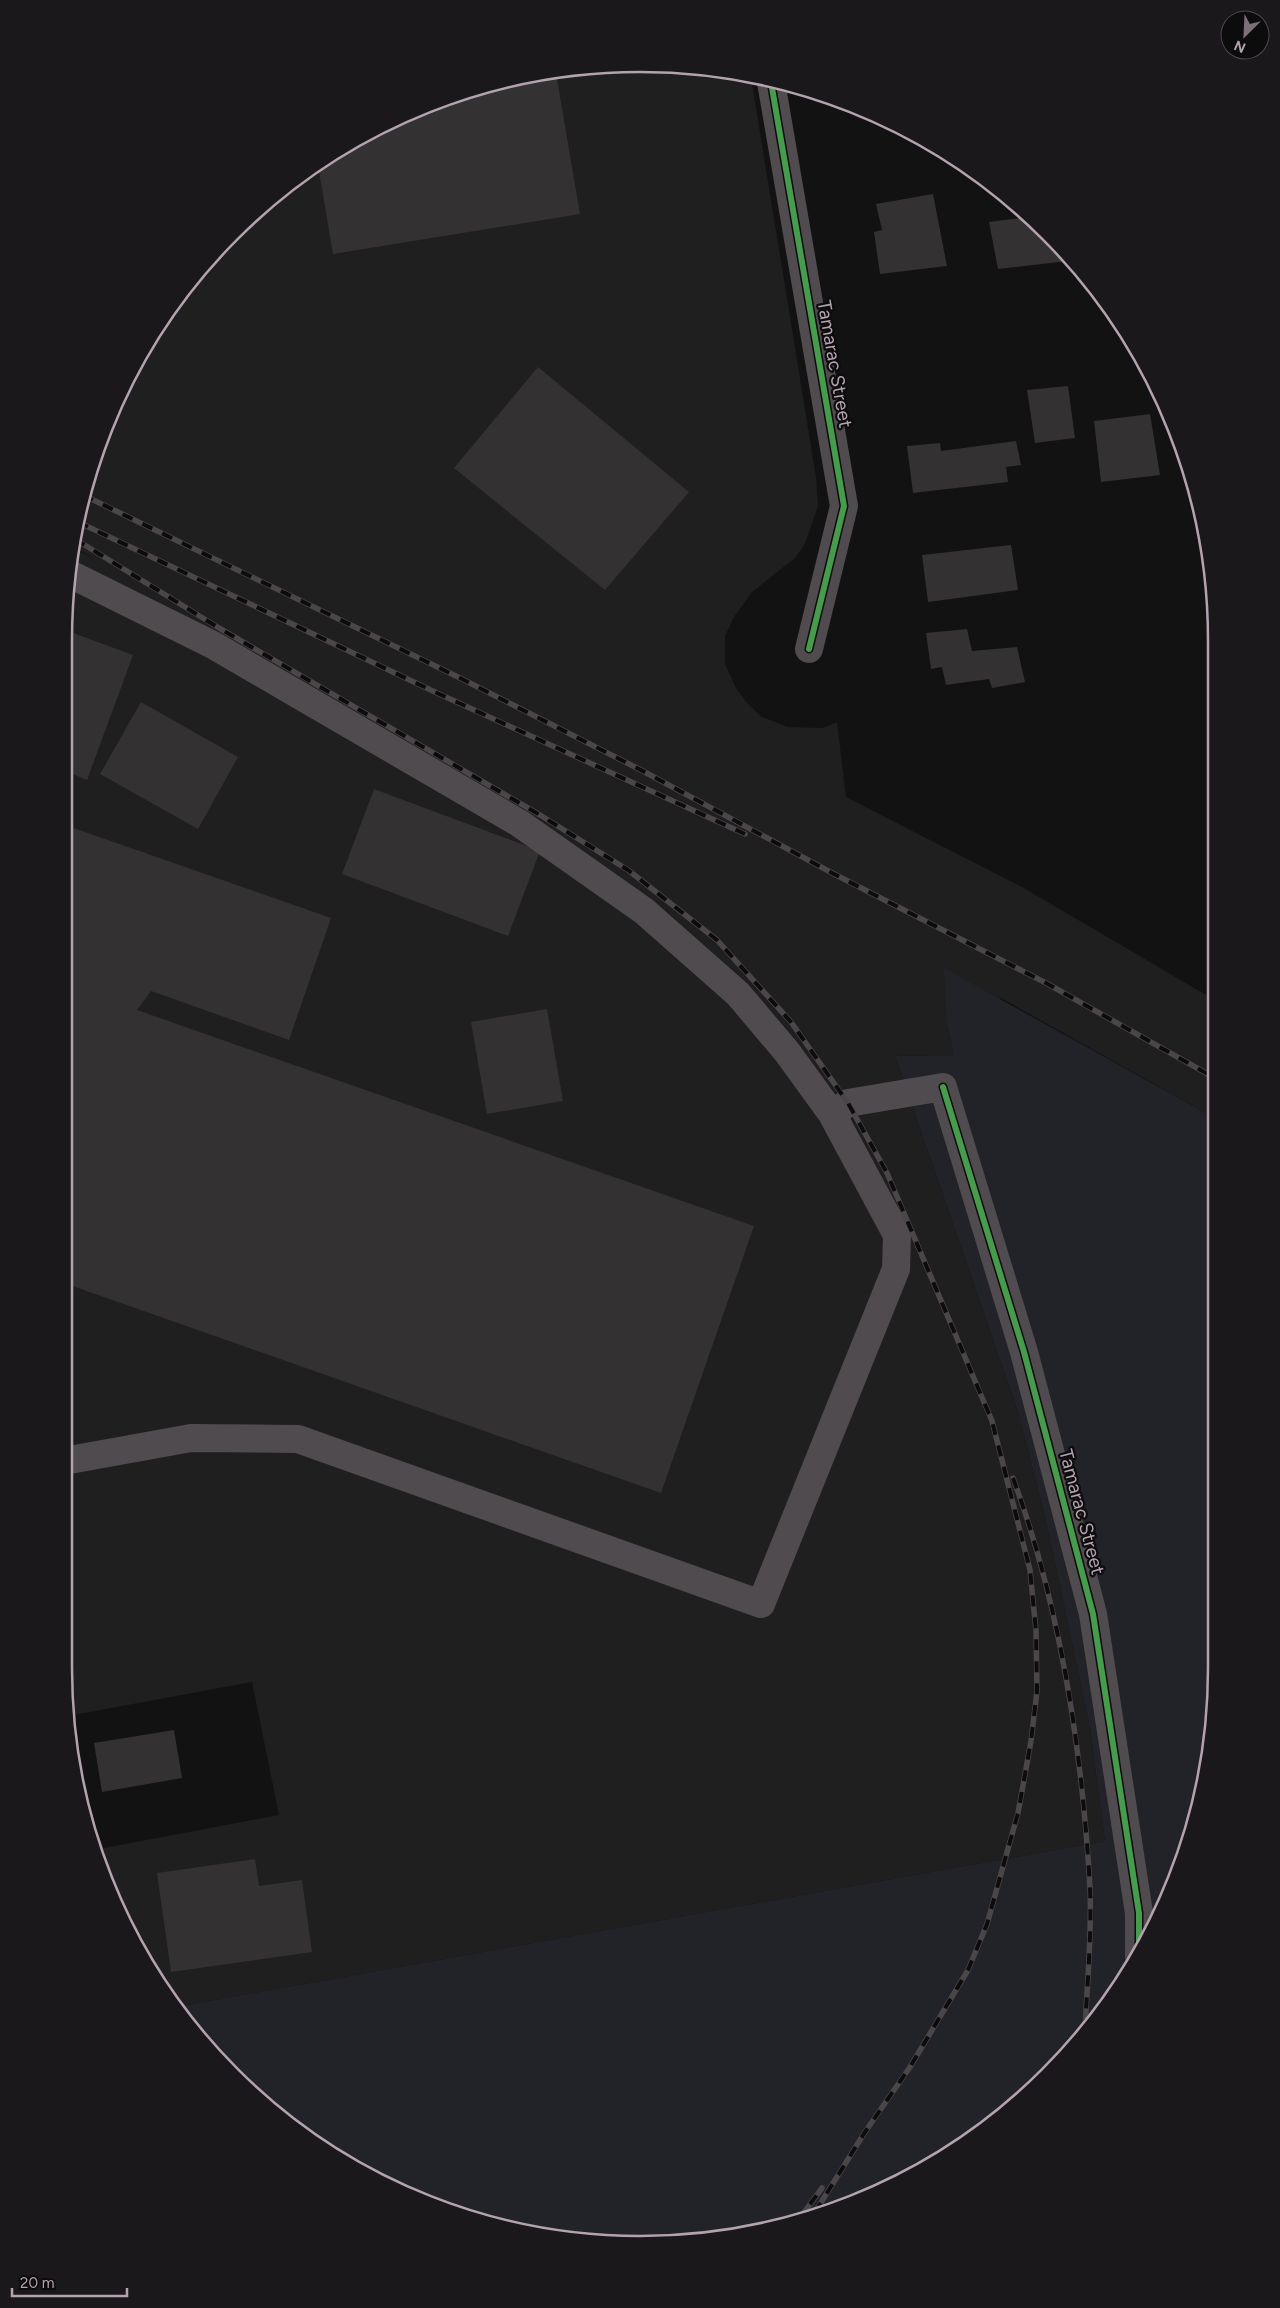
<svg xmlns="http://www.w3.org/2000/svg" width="1280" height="2308" viewBox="0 0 1280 2308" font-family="Figtree,sans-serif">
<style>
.built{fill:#201f1f}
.green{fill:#212329}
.building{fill:#333132}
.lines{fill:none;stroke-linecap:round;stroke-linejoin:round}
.minor{stroke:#504b4e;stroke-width:28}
.rail-casing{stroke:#4b4649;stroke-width:5.5}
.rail{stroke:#0d0c0d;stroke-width:4;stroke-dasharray:11;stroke-linecap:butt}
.cycleway-casing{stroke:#0d0c0d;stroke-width:9}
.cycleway{stroke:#469c4c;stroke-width:6}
.labels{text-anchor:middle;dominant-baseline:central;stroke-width:4.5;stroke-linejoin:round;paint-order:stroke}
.street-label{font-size:19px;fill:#b4a2af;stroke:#0d0c0d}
.rim{fill:none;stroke:#b4a2af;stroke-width:2.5}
</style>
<rect width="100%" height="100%" fill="#121212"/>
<path class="built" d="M602,65L715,69L751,77L816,477L818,506L805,544L795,558L752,592L734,617L725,636V664L736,688L747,703L762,717L788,727L823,728L837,722L846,797L1022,887L1213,999V1117L1001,998L947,1025L954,1055L895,1056L1019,1415L1047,1525L1090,1728L1105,1841L175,2007L141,1956L94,1850L279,1815L252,1682L68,1716L64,1668L65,603L74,549L104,562L74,548L83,491L141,352L207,260L289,183L385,123L491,83Z"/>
<path class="green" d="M944,968L1213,1117L1215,1705L1197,1817L1139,1956L1097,2019L1020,2101L960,2147L861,2200L789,2225L678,2243H602L491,2225L419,2200L320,2147L260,2101L183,2019L175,2007L1105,1841L1090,1728L1047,1525L1019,1415L895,1056L954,1055L947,1025Z"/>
<path class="building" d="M556,73L580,214L333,254L318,165L385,123L490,84Z
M933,194L947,266L880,274L874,232L882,230L876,204Z
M1027,217L1047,232L1068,257V261L998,269L989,222Z
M538,367L689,492L605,590L454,468Z
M1068,386L1075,438L1035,443L1027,390Z
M1150,414L1160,475L1101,482L1094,421Z
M1016,441L1021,465L1006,467L1008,482L913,493L907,446L940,443L941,451Z
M1011,545L1018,590L928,602L922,555Z
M967,629L972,651L1017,647L1025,682L992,688L989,679L946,685L942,667L931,669L926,633Z
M65,630L133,655L87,780L65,771Z
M141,702L238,757L198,829L100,774Z
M374,789L540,851L508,936L342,874Z
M65,825L331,918L289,1040L151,991L137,1010L754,1226L661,1493L64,1283L65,968L67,960L65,959Z
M547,1009L563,1101L487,1114L471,1022Z
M174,1730L182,1778L102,1792L94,1743Z
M255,1859L259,1886L302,1880L312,1952L171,1972L157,1873Z"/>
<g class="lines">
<path class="minor" d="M771,82L844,506L809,649
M832,1114L848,1103L943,1087L1024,1352L1093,1614L1139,1913V1956
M64,1461L191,1438L298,1439L761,1604L896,1269L897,1235L832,1114L787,1052L738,994L644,911L519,823L213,645L70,574"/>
<defs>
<path id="rail" d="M83,495L456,676L639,769L834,874L1046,983L1213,1077
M78,522L437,693L745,834
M75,539L219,628L540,815L628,870L717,940L791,1022L848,1103L887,1173L992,1421L1030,1570L1036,1631L1037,1691L1031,1741L1018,1813L987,1924L968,1970L910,2067L865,2132L812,2217
M1013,1478C1061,1608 1082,1749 1090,1888C1092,1935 1087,1984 1085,2031
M797,2222L822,2188"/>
</defs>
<use href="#rail" class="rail-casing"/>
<use href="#rail" class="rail"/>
<defs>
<path id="cycleway" d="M771,82L844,506L809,649
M943,1087L1024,1352L1093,1614L1139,1913V1956"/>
</defs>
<use href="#cycleway" class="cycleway-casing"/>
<use href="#cycleway" class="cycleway"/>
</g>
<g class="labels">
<g class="street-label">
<text transform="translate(835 364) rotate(80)">Tamarac Street</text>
<text transform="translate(1082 1512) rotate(75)">Tamarac Street</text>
</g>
</g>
<path d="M0 0H1280V2308H0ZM640 72H640A568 568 0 0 1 1208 640V1668A568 568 0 0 1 640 2236H640A568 568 0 0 1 72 1668V640A568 568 0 0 1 640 72Z" fill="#1a181a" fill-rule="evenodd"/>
<path class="rim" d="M640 72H640A568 568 0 0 1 1208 640V1668A568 568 0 0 1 640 2236H640A568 568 0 0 1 72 1668V640A568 568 0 0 1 640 72Z"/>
<g transform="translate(1245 35) rotate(204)"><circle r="24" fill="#0d0c0d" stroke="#50484e"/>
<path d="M0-4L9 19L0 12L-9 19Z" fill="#7b7078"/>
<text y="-8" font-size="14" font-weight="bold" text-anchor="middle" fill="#b4a2af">N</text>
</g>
<path d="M12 2288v8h115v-8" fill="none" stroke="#b4a2af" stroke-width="2.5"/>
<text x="20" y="2288" font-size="15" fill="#b4a2af" stroke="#0d0c0d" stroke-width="4" paint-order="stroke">20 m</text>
</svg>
